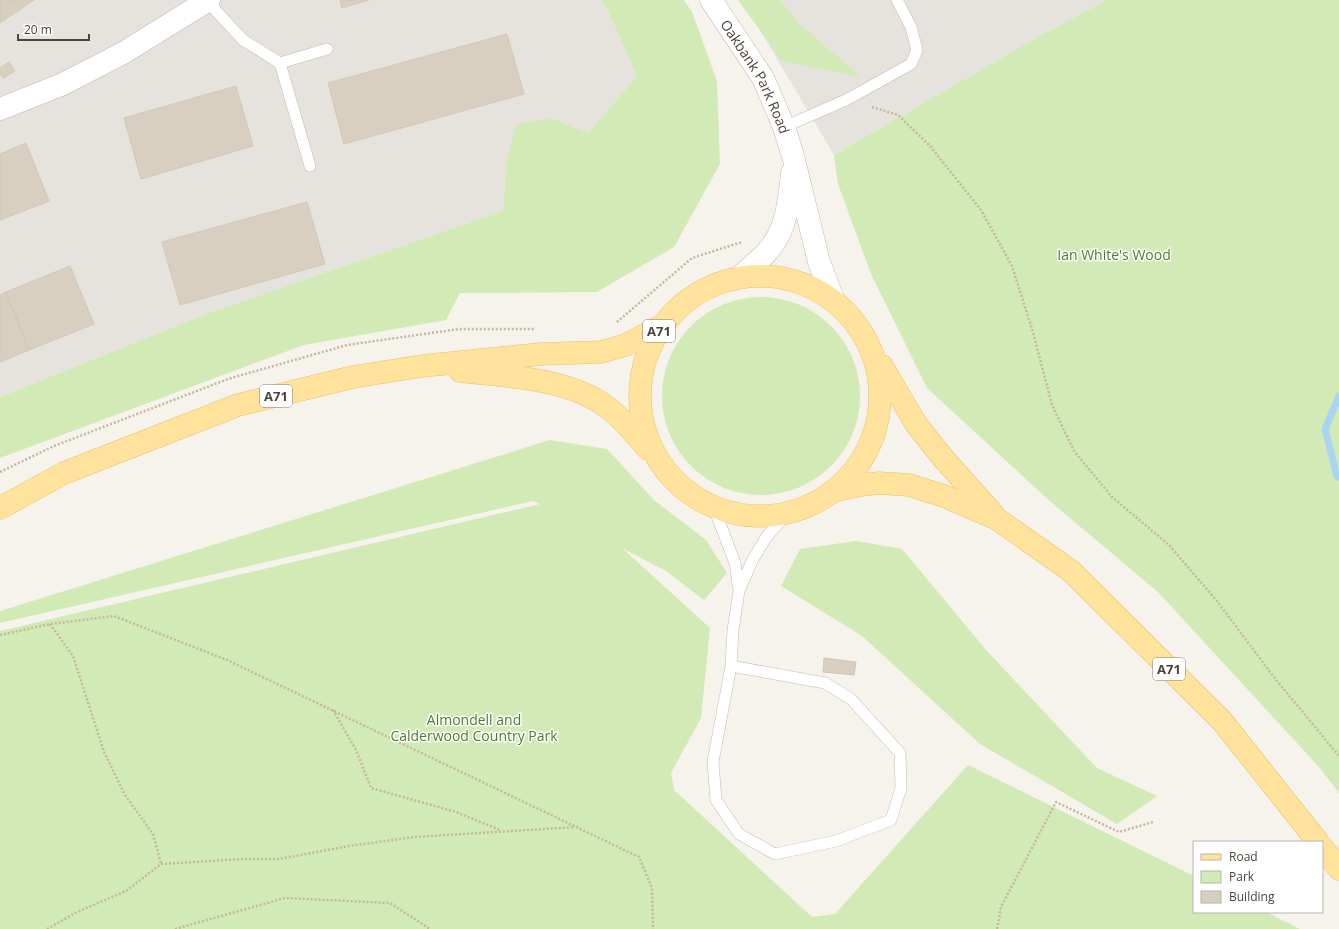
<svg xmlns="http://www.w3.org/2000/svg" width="1339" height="929" viewBox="0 0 1339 929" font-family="'Open Sans',sans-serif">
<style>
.industrial{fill:#e6e2dd}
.green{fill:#d2eab5}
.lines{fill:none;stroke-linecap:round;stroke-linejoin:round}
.stream{stroke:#a9d4f2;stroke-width:7}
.building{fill:#d8cfc1;stroke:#d3c7b4}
.service-casing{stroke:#c2bbae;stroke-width:12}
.minor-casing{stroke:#c2bbae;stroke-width:23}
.primary-casing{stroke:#e6c16a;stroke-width:23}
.path{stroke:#c4b79f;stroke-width:2.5;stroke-dasharray:2 2;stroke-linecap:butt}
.service{stroke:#fff;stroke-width:11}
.minor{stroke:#fff;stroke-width:22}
.primary{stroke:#ffe39c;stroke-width:22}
.labels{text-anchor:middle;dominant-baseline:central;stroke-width:3;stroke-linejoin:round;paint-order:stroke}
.shield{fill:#fff;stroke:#817c74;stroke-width:1}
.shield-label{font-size:13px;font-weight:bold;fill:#4b4439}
.street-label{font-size:14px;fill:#4b4439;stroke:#fff}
.park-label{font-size:14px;fill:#4a7f2a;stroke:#fff}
</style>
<rect width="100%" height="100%" fill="#f6f3ec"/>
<path class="industrial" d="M0,0H601L605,5L637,76L588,133L551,118L506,163L503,211L206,314L0,397Z
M742,0H1107L1041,35L834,155Z"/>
<path class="green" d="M601,0H684L692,12L717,81L720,164L674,247L597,292L460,293L446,320L304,345L0,458V397L206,314L503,211L506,163L516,124L551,118L588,133L637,76L605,5Z
M738,0H780L798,23L861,77L782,61Z
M1107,0H1339V793L1319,767L1158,592L1052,503L927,388L871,274L838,184L834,155L1041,35Z
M662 396a99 99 0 1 1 198 0a99 99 0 1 1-198 0Z
M550,440L607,449L654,500L706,540L727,573L704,600L666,571L622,548L710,628L701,718L671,773L674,790L812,917L835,914L968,765L1194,876V912H1266L1300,929H0V631L540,504L533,501L0,623V611Z
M856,541L902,549L986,650L1097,768L1157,796L1117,824L980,744L862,636L781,586L800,549Z"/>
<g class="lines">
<path class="stream" d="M1339,396L1325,429L1337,476L1339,477"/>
</g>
<path class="building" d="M0,0H34L0,23Z
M340,0H369L342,8Z
M507,34L524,94L344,144L328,83Z
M9,62L15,71L3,78L0,73V68Z
M236,86L253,146L141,179L124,118Z
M26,143L49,201L0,220V154Z
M307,202L325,264L180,305L162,242Z
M70,266L94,324L29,350L6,292Z
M6,292L29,350L0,362V295Z
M824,658L856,662L854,675L823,672Z"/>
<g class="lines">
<defs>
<path id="service" d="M207,1L243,40L280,63L327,49
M280,63L310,166
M784,127L846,100L911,64L917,50L911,27L897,0
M714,508L735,563L739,591
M731,666L825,683L851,699L900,753L901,788L891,820L836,841L775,854L739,834L716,800L713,762L731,666L733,630L739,591L752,561L767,536L787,514"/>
<g id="minor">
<path id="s1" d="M711,0L763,78L784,127L793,156L819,262L833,299"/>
<path d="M0,109L63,84L123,53L209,0"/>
<path d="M740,277C749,268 759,261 767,252C787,231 789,200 792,173"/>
</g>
<path id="primary" d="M640 396a120 120 0 1 1 240 0a120 120 0 1 1-240 0Z
M882,366L916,424L943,458L993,514
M460,371C508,377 566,377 607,407C623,419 635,434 648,449
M837,490L861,485L879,483L909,485L944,496L997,519L1071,571L1222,721L1318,842
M0,508L64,473L238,405L353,377L422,366L541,354L601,352L626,345L661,326
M1322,847L1339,869"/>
</defs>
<use href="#service" class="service-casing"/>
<use href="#minor" class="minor-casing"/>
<use href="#primary" class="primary-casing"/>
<path class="path" d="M872,107L898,115L930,146L981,210L1012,266L1033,332L1052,405L1074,451L1112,497L1169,545L1217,601L1273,676L1339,756
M617,322L692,258L742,242
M0,472L54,446L228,379L347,345L459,329H535
M50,624L73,656L104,752L125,795L153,834L161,864
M0,635L50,624L114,616L227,660L639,857L652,888L653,929
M333,710L356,750L371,788L456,812L500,830
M47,929L77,912L126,891L161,864L242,859H279L349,846L415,837L575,827
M175,929L285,898L390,903L430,929
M997,929L1001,907L1056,802L1119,832L1153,822"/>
<use href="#service" class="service"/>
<use href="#minor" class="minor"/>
<use href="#primary" class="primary"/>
</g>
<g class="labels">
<g class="shield">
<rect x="643" y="320" width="32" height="22" rx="3"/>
<rect x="260" y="385" width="32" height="22" rx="3"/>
<rect x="1153" y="658" width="32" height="22" rx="3"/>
</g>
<g class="shield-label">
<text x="659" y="331">A71</text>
<text x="276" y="396">A71</text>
<text x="1169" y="669">A71</text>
</g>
<g class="street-label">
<text stroke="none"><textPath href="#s1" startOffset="89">Oakbank Park Road</textPath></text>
</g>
<g class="park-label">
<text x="1114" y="254">Ian White's Wood</text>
<text x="474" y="719">Almondell and<tspan x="474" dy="16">Calderwood Country Park</tspan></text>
</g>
</g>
<rect x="1193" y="841" width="130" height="72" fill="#ffffff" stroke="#b7b4b0"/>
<rect x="1201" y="854" width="20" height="6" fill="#ffe39c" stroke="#b7b4b0"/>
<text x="1229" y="861" font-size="12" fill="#4b4439">Road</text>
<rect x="1201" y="871" width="20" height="12" fill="#d2eab5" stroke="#b7b4b0"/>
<text x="1229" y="881" font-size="12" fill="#4b4439">Park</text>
<rect x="1201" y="891" width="20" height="12" fill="#d8cfc1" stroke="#b7b4b0"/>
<text x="1229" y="901" font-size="12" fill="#4b4439">Building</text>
<path d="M18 34v6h71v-6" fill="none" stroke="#4b4439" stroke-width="2"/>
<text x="24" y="34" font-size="12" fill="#4b4439" stroke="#ffffff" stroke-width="3" paint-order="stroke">20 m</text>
</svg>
